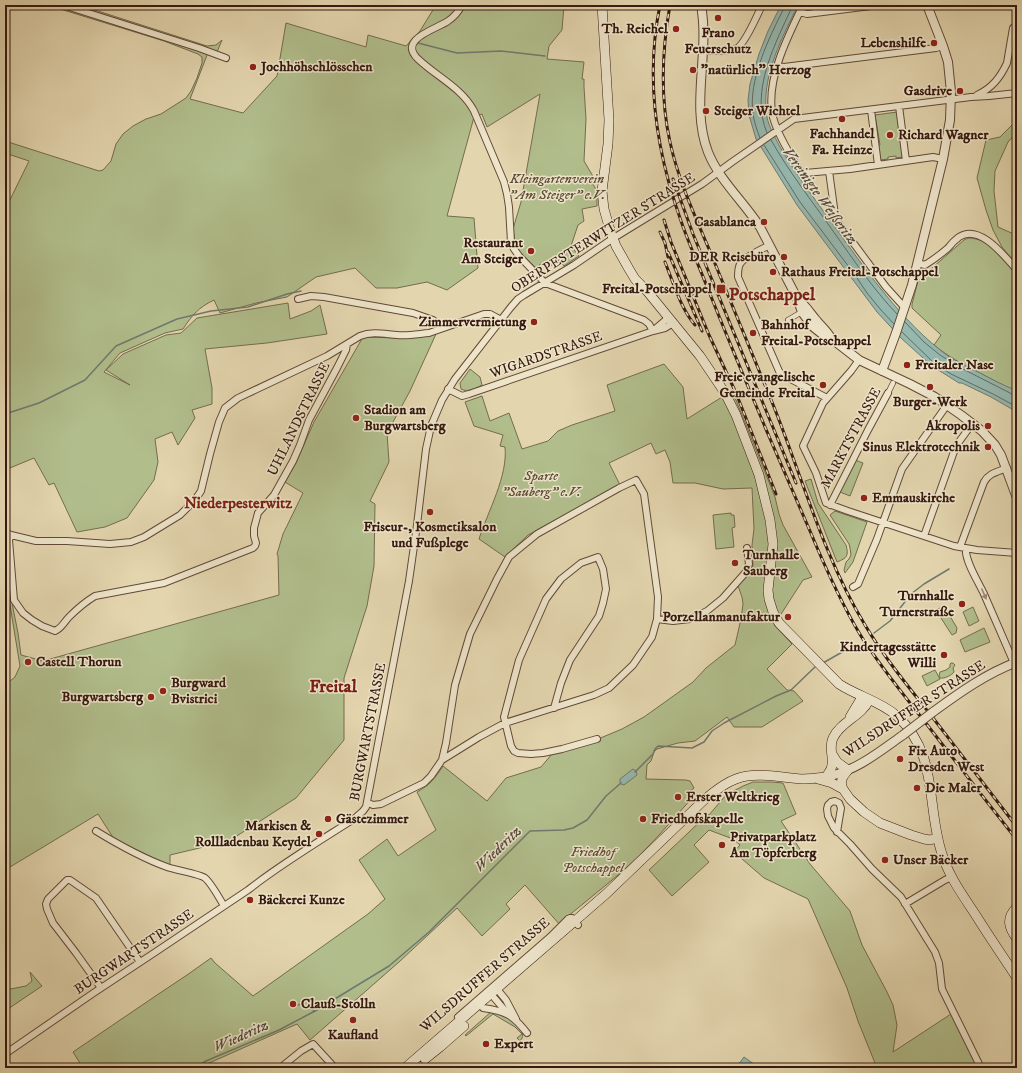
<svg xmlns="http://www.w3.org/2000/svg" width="1022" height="1073" viewBox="0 0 1022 1073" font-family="'IM FELL DW Pica',serif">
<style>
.green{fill:#b1be8c;stroke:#746c4e}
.water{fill:#95b8af;stroke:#6f796f}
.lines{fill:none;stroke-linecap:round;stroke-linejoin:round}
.shore{stroke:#66695f;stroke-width:1}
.stream{stroke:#6f796f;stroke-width:1.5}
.pedestrian-casing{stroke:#624937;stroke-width:6}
.minor-casing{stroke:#624937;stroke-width:8}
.tertiary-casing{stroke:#624937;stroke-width:10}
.secondary-casing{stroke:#371a0f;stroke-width:10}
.pedestrian{stroke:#ede4ca;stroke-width:4.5}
.minor{stroke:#ede4ca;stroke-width:6}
.tertiary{stroke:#ede4ca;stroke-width:8}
.secondary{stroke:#ede4ca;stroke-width:9}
.rail-casing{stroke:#371a0f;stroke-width:3}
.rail{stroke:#ede4ca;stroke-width:1.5;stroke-dasharray:4.5;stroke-linecap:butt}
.tertiary-bridge-casing{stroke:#624937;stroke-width:10;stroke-linecap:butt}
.tertiary-bridge{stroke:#ede4ca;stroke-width:8}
.oneway{fill:#9b8976}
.poi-dot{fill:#8f2418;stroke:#ede4ca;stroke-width:1.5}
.labels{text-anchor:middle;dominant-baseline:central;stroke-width:3;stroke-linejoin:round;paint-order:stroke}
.poi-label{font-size:14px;font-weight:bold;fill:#371a0f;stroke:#ede4ca;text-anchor:start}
.park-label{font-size:14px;font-style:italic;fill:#5c4b34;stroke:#ede4ca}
.street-label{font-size:14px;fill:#371a0f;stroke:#ede4ca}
.water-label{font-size:15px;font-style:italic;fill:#53493f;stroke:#ede4ca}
.quarter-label{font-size:16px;font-weight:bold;fill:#7a1f14;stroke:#ede4ca}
.district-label{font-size:18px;font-weight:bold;fill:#7a1f14;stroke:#ede4ca}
</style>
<rect width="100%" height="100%" fill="#e3d5ae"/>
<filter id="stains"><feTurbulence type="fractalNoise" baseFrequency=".005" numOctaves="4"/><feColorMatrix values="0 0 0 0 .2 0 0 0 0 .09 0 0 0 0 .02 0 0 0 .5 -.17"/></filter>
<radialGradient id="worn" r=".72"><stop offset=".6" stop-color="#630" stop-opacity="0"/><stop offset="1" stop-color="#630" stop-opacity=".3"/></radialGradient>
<path class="green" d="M43,5H79L207,46L216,45L222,40L217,52L209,50L190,99L243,113L277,76L286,23L366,47L368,35L406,46L420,31L436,5H564L562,30L549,46L547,59L584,62L582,79H584V87L586,119L584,161L594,178L591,180L597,192V206L582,209L584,221L578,225L571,246L579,256L564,266L556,258L551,266L540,264L539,267L541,269L539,271L518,250L515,244L513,229L521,202L540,94L487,127L482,114L474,117L447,216L474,218L478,268L447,290L427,282L397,288H376L355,268L316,277L287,297L256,303L220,313L214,300C198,308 193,314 183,329L165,333L120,353L104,372L130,385L106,370L123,354L166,335L181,333L197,318L288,303L290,319L311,311L320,305L327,334L267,343L205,349L212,388V404L192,410L195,418L178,445L172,432L155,439L158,462L154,480L127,518L105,527L77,532L54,483L49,485L34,458L5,470V210L29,161L5,153V141L99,171L103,170L111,161L116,144L123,134L133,126L146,119L161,114L186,98L191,91L197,78L202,63V57L198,54L164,41L57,8Z
M897,112L899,127L898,128L903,157L896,158V156L888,157V159L880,160L878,146L880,145L875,115Z
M1017,120V132L1008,142L995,171L994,191L998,227L1016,235L1013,248L1017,253V265L1002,247L993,230L986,210L977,178L986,140L1000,137Z
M968,238C990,238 1005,260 1017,275V395C1009,390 1001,384 993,380C973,369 952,360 934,345L941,335L912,308V304L918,281L921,278L924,274L932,268L964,240Z
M436,334L410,391L387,433L389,462L370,501L375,504L374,566L367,606L344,678V740L296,798L229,841L170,855V866L114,839L98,814L5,870V685L15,677L20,666L10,605L5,550V538L13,608L18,633L21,655L43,661L279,595L278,556L277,554L283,534L303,493L285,482L296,463L314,422L363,337L399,338Z
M664,364L683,387L687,419L730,392L736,400L775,497L779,514L783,525L812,577L803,580L774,625L792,644L767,669L787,690L794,691L803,701L762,727H734L727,717L695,741L678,743L657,749L654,752L651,761L647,765L646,779L686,780L690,781L694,788L689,792L693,797L659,835L641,854L623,871L567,917L560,925L525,885L506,904L510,909L482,936L457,908L399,962L310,1040L297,1024L198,1068H83L73,1052L157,995L187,975L211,958L215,963L253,996L368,914L385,899L359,860L387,839L398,856L436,830L417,792C430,785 435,778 443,766L487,801L506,778L541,767L552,754L591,742L622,729L644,717L693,682L706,668L735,645L741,619L743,604L742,597L737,583L753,566L752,545L754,529L752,488L723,489L695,483H673L670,462L665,450L656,454L651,443L609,463L620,485L528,535L505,557L479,539C488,511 508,476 505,447L500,446L503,435L474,426L465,402L482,396L490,421L509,413L522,449L548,441L558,431L572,425L615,411L607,385Z
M470,369L480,377L482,385C476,388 468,393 461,389L460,383Z
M855,460L863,463L850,496L840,492Z
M811,479L818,503L846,545C849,556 847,558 837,562L831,547L805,481Z
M835,511L867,522L853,562L845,573L844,570L846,562L849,559L851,555L850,548L849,544L830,515Z
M731,513V515H734L735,527L732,528L734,547L716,549L713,515Z
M944,606L957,628L956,633L952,635L937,612L938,609Z
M973,607L979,621L969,626L963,612Z
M984,628L990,642L965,652L960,640Z
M951,663H953L955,665L953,668L954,672C952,675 944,679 940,678L939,676L940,672L946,670L950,667V664Z
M935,670L940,679L927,686L922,676Z
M753,782H771L783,783L796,814L781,821L810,864L850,911L862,945L887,992L893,1005L897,1025L893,1052L951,1014L977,1063L971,1068H894L891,1066V1068H877L858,1021L847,988L808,899L764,878L734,852L740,845L733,839L709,830L694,845L709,862L672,896L649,870L708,814L709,815L726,795L743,786Z
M30,972L42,986L5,1011V990L26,986L32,981Z
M492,1011C501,1014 532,1029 520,1041L517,1038L522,1034L515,1027L493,1014L466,1036L465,1035Z"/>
<path class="water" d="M781,5H798C782,38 763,73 766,111C767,124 774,135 780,147C793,170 809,191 824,212C860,261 893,312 940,350C952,360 966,366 980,373C991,379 1003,385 1015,390L1017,395V412L991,397L962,383H959L932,366L901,338L877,312L797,205L756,139L749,115L748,100L750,84L759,54L768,31Z
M633,769L636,771L637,775L624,785L621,784L620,782V779Z
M744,1057L758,1067L757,1068H736Z"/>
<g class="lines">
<path class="shore" d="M767,133C749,91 776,42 793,5
M760,138C757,130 754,122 753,114C748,80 769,38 784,8V5
M771,140C789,172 812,201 833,231C853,259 873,289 897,314
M764,145L800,202L855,275L867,293L881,310L894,324
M905,322L924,342L940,355L959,367L1014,395H1017
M902,332L934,363L951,374L993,394L1017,407"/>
<path class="stream" d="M418,43L457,53L501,51L545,56
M5,414L39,403L85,380L116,346L177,319L211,311L248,307L287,294L301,291
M874,633L890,621L911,594L924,584L949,569
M823,663L844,651
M635,772L653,754L655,749L658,746L692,748L704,742L712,731L724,723L776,696L791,690L815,667
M293,1004L298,1005L301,1004
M306,1008L314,1010
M194,1068L206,1061L279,1030L315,1011L389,966L429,932L530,831L564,830L573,828L587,820L606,796L621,783"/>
<defs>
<path id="pedestrian" d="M788,320L800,313
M888,393L893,383"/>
<path id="minor" d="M63,5L199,48L226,58
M462,5C459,11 454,17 448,21C437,29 397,39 418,59C437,77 462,88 474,111L504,182L507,194L509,207L511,242L514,249L519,256L545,283L644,320L649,324L653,331
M803,5C788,36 767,77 772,112C774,128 792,158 801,172L805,173L850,169L933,157L943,159
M800,12L807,14L879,5
M704,51C712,50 728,52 736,49C744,45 758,14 762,5
M777,66L784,67L936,48L943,46
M977,95C992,88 1000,78 1007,63L1013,28
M899,106L906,161
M871,110L878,165
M829,171L835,215L837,221L886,287L905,308
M770,245C762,249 744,257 740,264C738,268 738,273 738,277L779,371L781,374L827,398
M917,263L925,265C933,260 941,254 948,248C951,244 955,240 959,237C980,223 1005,257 1017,270
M298,299L311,296L324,297L413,313L433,320L439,325L440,328
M654,330L668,318
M859,360L851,371L823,403L803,446L816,473L826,503L848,511L954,546L977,550L1017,553
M448,389L462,396L469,394L653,331L665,328L673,323
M830,505L868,430L888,393
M5,532L11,535L36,541H67L110,544L131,542L144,537L180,515L195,500L201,491L210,454L219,422L225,408L238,398L327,356L360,336C372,331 384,334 397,335C408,336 418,334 429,333L484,314H490L501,320
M11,535L9,540L14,600L23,613L32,620L42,626L55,631C62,628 64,622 69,617C77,609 85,602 95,596L164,583L253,548L255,546L256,543L254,536V528L258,513L274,495L293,461L300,445L309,420L337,368L346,350L347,344
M924,536L956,446L972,424
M960,547L984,482C989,473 997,472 1007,468
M966,548C964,560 979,583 984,594C994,617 1004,640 1014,663
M853,587L858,584L877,539L902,469L947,405
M657,619L673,621L690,619L707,611L723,598L746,572L749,564L747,548
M554,708L561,683L570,660L599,616L603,603L606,589L603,569L598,557L581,563L561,579L546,599L519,660L504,717L511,746L514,751L518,753L531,754L543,753L562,749L597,739
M368,803L373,805L381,804L424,783L431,776L442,760L479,737L505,723L594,695L609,688L633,665L652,637L657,619L658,597L644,494L636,480L619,488L537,534L509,557L497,579L470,634L455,685L446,743L442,760
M96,831C119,845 142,858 167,867C175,870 200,874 205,878C211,883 220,899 224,906
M837,832L841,808L839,803L835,801L831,802L828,805L827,809L828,816L834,828L850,844L872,869L901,897L935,952L939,963L942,989L981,1068
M905,904L945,880L952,877
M101,988L76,953L53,923L47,909L46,904L48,899L67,880H70L96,898L140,962
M497,989L506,1000L516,1019
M491,994L508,1014
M483,1008C506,1011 513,1015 527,1033
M458,1017L550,937L568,919L570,918H572L578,925
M5,1054L92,994L154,953L248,890C281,864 318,842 354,819L363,811L366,807L409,581L417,525L426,449L431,426L442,400L455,379L511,307L518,299L524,295L574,265L612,239L702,184L732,162L794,119L971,97L989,96L1017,93
M280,1068L301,1051L313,1044L335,1068"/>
<path id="tertiary" d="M701,5C710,54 690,105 708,152C719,180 744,202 760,227L797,298L802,312L812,326L822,334L832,339L859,360L910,384L935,397L961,415L982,431L995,445L1001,455L1017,498
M797,299C805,304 810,313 817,321C822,327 827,331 831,338
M882,371L896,333L912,285L943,159L950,120L951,92L948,62L943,46L927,5
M933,712C959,693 987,673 1017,662
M826,777C856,771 879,752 903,735"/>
<path id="secondary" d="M602,5L609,120L608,144L602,191L604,209L610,230L616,246L629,269L635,279L647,291L700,356L725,393L736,415L759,475L770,520L773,544L768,590L769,599L773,612L779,623L839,684C857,696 880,701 897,716C939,754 926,806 942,854C949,877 964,897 977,917C990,938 1004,958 1017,978
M850,717L862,697
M832,754L837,762L848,770C843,776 839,781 843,789
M818,779L832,783L843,789L850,799L864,812L880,823L911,835L924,839L930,840L937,838
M1017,907C1006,918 1008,927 1017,939
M425,1059L440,1047L464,1026
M405,1068L606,894L704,800C716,790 731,778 747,776C766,773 783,778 802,779C810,779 818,778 826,777C828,774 830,771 831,769C835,759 828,748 833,738C841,721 861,717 869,700"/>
</defs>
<use href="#pedestrian" class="pedestrian-casing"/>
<use href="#minor" class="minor-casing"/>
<use href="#tertiary" class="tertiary-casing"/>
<use href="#secondary" class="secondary-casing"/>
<use href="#pedestrian" class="pedestrian"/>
<use href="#minor" class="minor"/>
<use href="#tertiary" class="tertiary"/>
<use href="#secondary" class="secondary"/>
<defs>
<path id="rail" d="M660,5C645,78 656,151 681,221C690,247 702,273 712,299C731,346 751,394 771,441C784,471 797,501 810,531C825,567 841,603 861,636C880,666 903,694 925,722C956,762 986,801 1017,840
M670,5C662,50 660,97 670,142C678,179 694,214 709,249C730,300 751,351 772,402C802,476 823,556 865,625C884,657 907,685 930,714C959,752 988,789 1017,827
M673,179L693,234L796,483
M664,220L671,242L709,335L736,393L776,494
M660,232L665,243L668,257
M668,252L702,331
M665,262C673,282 681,309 695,325"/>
</defs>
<use href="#rail" class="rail-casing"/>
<use href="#rail" class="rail"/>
<defs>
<path id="tertiary-bridge" d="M903,735L933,712"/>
</defs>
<use href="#tertiary-bridge" class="tertiary-bridge-casing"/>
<use href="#tertiary-bridge" class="tertiary-bridge"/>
</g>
<defs><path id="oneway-solid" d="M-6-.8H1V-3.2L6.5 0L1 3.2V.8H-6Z"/></defs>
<use class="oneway" href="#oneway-solid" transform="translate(984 594) rotate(66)"/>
<g class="poi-dot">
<circle cx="718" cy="18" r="4"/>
<circle cx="676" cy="29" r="4"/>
<circle cx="934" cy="43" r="4"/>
<circle cx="253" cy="67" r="4"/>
<circle cx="693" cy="70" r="4"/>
<circle cx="960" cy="91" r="4"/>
<circle cx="706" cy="111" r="4"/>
<circle cx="842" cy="119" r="4"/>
<circle cx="890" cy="135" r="4"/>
<circle cx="764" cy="222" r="4"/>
<circle cx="531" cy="251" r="4"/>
<circle cx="784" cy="257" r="4"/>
<circle cx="773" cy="272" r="4"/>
<rect x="716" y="284" width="10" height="10" rx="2"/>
<circle cx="534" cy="322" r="4"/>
<circle cx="753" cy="333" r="4"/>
<circle cx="907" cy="365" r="4"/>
<circle cx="823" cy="385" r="4"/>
<circle cx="930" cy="387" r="4"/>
<circle cx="356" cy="418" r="4"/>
<circle cx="988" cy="426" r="4"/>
<circle cx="988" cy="447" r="4"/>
<circle cx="864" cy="498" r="4"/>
<circle cx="430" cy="512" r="4"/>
<circle cx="735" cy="563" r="4"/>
<circle cx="962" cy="604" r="4"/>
<circle cx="788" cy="617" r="4"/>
<circle cx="944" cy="655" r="4"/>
<circle cx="28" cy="662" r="4"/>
<circle cx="163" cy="691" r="4"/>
<circle cx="151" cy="697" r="4"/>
<circle cx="900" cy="759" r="4"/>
<circle cx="917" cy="788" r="4"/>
<circle cx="678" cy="797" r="4"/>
<circle cx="328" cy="819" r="4"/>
<circle cx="643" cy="819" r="4"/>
<circle cx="319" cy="834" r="4"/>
<circle cx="722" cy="845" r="4"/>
<circle cx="885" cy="860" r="4"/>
<circle cx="250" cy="900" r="4"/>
<circle cx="293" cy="1004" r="4"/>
<circle cx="353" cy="1020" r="4"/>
<circle cx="486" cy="1044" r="4"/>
</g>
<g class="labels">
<g class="poi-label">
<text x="668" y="29" text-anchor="end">Th. Reichel</text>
<text x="718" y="33" text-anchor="middle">Frano<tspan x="718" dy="16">Feuerschutz</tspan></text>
<text x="926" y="43" text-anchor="end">Lebenshilfe</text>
<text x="261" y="67">Jochhöhschlösschen</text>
<text x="701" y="70">"natürlich" Herzog</text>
<text x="952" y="91" text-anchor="end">Gasdrive</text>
<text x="714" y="111">Steiger Wichtel</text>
<text x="842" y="134" text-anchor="middle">Fachhandel<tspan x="842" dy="16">Fa. Heinze</tspan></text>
<text x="898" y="135">Richard Wagner</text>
<text x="756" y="222" text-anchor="end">Casablanca</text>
<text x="523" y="243" text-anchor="end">Restaurant<tspan x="523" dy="16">Am Steiger</tspan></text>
<text x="776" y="257" text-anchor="end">DER Reisebüro</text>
<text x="781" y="272">Rathaus Freital-Potschappel</text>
<text x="712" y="289" text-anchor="end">Freital-Potschappel</text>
<text x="526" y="322" text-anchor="end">Zimmervermietung</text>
<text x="761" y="325">Bahnhof<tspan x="761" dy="16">Freital-Potschappel</tspan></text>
<text x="915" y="365">Freitaler Nase</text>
<text x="815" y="377" text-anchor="end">Freie evangelische<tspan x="815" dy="16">Gemeinde Freital</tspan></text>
<text x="930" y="402" text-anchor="middle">Burger-Werk</text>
<text x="364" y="410">Stadion am<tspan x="364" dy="16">Burgwartsberg</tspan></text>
<text x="980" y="426" text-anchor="end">Akropolis</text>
<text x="980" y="447" text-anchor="end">Sinus Elektrotechnik</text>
<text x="872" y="498">Emmauskirche</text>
<text x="430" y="527" text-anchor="middle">Friseur-, Kosmetiksalon<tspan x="430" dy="16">und Fußplege</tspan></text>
<text x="743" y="555">Turnhalle<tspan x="743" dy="16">Sauberg</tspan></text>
<text x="954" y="596" text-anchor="end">Turnhalle<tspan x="954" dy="16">Turnerstraße</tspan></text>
<text x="780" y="617" text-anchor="end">Porzellanmanufaktur</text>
<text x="936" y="647" text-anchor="end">Kindertagesstätte<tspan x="936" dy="16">Willi</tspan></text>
<text x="36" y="662">Castell Thorun</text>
<text x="171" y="683">Burgward<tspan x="171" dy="16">Bvistrici</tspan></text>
<text x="143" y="697" text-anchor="end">Burgwartsberg</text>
<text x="908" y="751">Fix Auto<tspan x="908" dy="16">Dresden West</tspan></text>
<text x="925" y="788">Die Maler</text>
<text x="686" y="797">Erster Weltkrieg</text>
<text x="336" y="819">Gästezimmer</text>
<text x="651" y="819">Friedhofskapelle</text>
<text x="311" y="826" text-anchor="end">Markisen &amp;<tspan x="311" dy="16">Rollladenbau Keydel</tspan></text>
<text x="730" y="837">Privatparkplatz<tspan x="730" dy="16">Am Töpferberg</tspan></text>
<text x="893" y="860">Unser Bäcker</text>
<text x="258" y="900">Bäckerei Kunze</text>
<text x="301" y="1004">Clauß-Stolln</text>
<text x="353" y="1035" text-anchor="middle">Kaufland</text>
<text x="494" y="1044">Expert</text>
</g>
<g class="park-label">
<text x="557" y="179">Kleingartenverein<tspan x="557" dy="16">"Am Steiger" e.V.</tspan></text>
<text x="541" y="476">Sparte<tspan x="541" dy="16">"Sauberg" e.V.</tspan></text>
<text x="593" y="852">Friedhof<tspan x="593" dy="16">Potschappel</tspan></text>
</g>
<g class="street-label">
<text transform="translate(603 233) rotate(-32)">OBERPESTERWITZER STRASSE</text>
<text transform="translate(546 355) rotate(-19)">WIGARDSTRASSE</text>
<text transform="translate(299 419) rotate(-64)">UHLANDSTRASSE</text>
<text transform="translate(851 438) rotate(-62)">MARKTSTRASSE</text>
<text transform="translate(914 709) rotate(-33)">WILSDRUFFER STRASSE</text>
<text transform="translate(368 732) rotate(-79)">BURGWARTSTRASSE</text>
<text transform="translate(134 952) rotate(-34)">BURGWARTSTRASSE</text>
<text transform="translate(485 975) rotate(-41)">WILSDRUFFER STRASSE</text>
</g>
<g class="water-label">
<text transform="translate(820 196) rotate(54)">Vereinigte Weißeritz</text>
<text transform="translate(498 849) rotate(-44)">Wiederitz</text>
<text transform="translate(241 1036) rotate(-24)">Wiederitz</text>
</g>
<g class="quarter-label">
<text x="238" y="503">Niederpesterwitz</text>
</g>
<g class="district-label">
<text x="772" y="295">Potschappel</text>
<text x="333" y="687">Freital</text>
</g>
</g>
<rect width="1022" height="1073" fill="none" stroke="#e3d5ae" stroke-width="20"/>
<rect x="6" y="6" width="1010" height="1061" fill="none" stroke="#371a0f" stroke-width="2"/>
<rect x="10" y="10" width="1002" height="1053" fill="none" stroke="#371a0f"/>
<rect width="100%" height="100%" filter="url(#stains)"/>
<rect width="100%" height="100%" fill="url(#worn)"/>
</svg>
